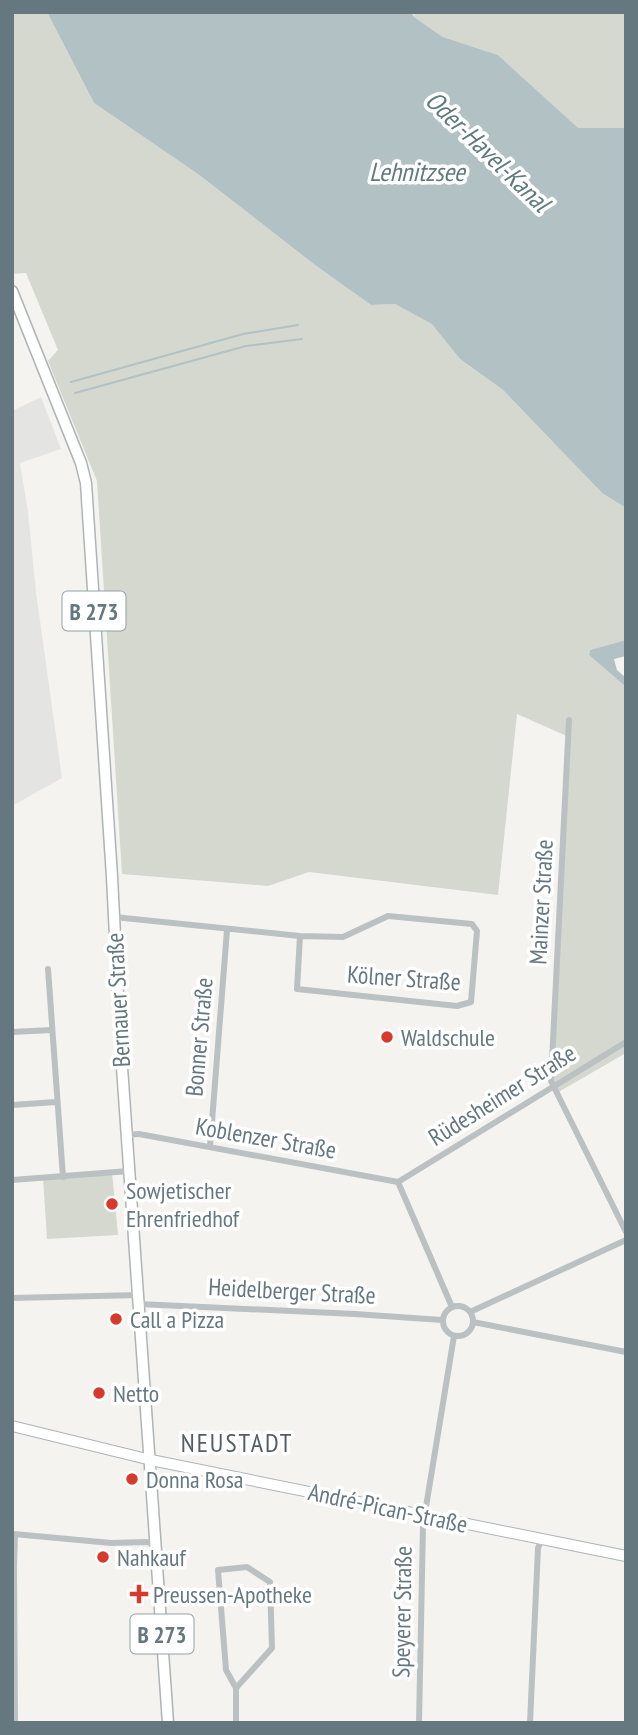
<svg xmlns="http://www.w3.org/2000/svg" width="638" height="1735" viewBox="0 0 638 1735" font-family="'PT Sans Narrow',sans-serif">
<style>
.built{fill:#e4e5e3}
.green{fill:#d4d8cf}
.water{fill:#b2c1c3}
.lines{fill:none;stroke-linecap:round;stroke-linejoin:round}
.stream{stroke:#b2c1c3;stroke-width:2}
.secondary-casing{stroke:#adb4b7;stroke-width:12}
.primary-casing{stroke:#aeb4b6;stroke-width:13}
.street{stroke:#bbc0c2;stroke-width:6}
.secondary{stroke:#fff;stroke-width:10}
.primary{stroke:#fff;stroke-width:10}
.poi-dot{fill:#d7392d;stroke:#fff;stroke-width:2.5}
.labels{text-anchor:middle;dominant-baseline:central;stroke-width:7;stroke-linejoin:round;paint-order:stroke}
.shield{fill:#fff;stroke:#93a0a5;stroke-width:2}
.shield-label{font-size:23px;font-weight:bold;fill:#65777f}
.street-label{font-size:24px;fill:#65777f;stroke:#fff}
.poi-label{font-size:24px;fill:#65777f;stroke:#fff;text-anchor:start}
.water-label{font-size:26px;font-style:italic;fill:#607a7d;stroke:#fff}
.neighbourhood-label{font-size:26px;letter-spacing:2px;fill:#525f65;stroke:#fff}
</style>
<rect width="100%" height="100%" fill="#f4f3f0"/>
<path class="built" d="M41,397L61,449L20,463L28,512L36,592L62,778L12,806V411Z"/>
<path class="green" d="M12,12H47L94,103L198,174L315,265L371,305L395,304L433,324L460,359L503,390L602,493L626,508V640L590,650L589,655L626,687V1053L555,1094L552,1081L569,737L517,714L498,895L309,872L268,886L122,874L97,481L48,361L58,350L26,273L12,274Z
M413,12H626V128L578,129L498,55L443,37L414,17Z
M112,1172L118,1235L47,1239L43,1178Z"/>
<path class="water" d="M47,12H411L414,17L443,37L498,55L578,128H626V508L602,493L503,390L460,359L432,324L395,304L371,305L315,265L198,174L94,103Z
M626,640V656L614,659L617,670L626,678V687L589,655L590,650Z"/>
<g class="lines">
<path class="stream" d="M71,382L243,334L298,325
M75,393L246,346L302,339"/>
<defs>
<path id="secondary" d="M12,1426L151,1460L626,1556"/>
<path id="primary" d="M12,291L81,463L86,483L112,877L121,1053L168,1723"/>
</defs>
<use href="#secondary" class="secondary-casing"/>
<use href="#primary" class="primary-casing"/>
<path class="street" d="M569,720L551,1081L626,1232
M114,917L300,936L343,937L388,916L472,924L477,931L471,1002L457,1006L297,989L300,936
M48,969L63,1177
M12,1032L52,1030
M12,1105L56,1102
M127,1135L139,1134L398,1182
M210,1147L227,930
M12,1180L129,1171
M398,1182L626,1042
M398,1182L452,1307
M12,1298L139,1295
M139,1304L355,1314L442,1320
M443 1321a15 15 0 1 1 30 0a15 15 0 1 1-30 0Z
M470,1312L626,1240
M473,1322L626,1352
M14,1534L111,1543L147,1542L156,1545
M15,1535L14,1567L15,1723
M236,1723V1688L226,1670L218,1570L247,1567L270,1582L272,1648L236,1688
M419,1723L423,1525L454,1336
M530,1723L538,1548L542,1539"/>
<use href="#secondary" class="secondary"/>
<use href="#primary" class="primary"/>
</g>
<g class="poi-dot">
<circle cx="387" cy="1037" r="7"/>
<circle cx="112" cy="1204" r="7"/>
<circle cx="116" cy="1319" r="7"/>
<circle cx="99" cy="1393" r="7"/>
<circle cx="132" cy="1479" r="7"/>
<circle cx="103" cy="1557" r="7"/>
<path d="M135.5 1583.5h7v7h7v7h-7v7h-7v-7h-7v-7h7z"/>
</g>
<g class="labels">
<g class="shield">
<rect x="62.5" y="591.5" width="63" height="39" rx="5"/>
<rect x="130.5" y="1614.5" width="63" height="39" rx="5"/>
</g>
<g class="shield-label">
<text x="94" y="611">B 273</text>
<text x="162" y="1634">B 273</text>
</g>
<g class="street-label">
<text transform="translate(541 902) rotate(-87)">Mainzer Straße</text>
<text transform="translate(404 978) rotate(4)">Kölner Straße</text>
<text transform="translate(118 1000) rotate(-93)">Bernauer Straße</text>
<text transform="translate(199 1037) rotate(-85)">Bonner Straße</text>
<text transform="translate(502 1095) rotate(-32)">Rüdesheimer Straße</text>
<text transform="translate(266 1138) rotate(10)">Koblenzer Straße</text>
<text transform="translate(292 1291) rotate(3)">Heidelberger Straße</text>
<text transform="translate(388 1508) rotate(12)">André-Pican-Straße</text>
<text transform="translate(402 1612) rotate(-89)">Speyerer Straße</text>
</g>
<g class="poi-label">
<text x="401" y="1037">Waldschule</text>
<text x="126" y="1190">Sowjetischer<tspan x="126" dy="28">Ehrenfriedhof</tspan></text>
<text x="130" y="1319">Call a Pizza</text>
<text x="113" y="1393">Netto</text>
<text x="146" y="1479">Donna Rosa</text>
<text x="117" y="1557">Nahkauf</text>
<text x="153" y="1594">Preussen-Apotheke</text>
</g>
<g class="water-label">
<text transform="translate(488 151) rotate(44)">Oder-Havel-Kanal</text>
<text x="417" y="171">Lehnitzsee</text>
</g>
<g class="neighbourhood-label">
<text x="237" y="1442">NEUSTADT</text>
</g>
</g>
<rect width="638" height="1735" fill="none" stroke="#65777f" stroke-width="28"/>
</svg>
